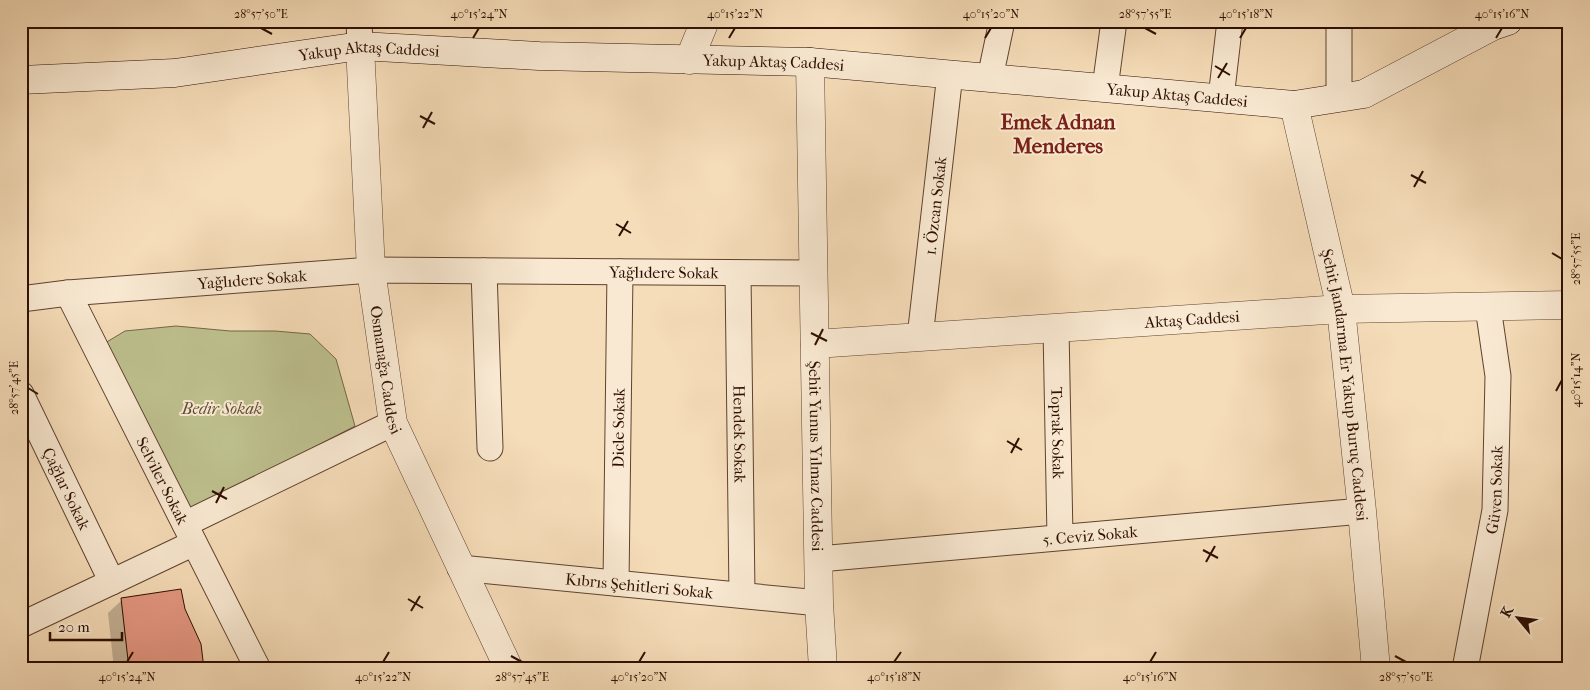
<svg xmlns="http://www.w3.org/2000/svg" width="1590" height="690" viewBox="0 0 1590 690" font-family="'IM FELL French Canon',serif">
<style>
.green{fill:#bdc08e;stroke:#756747}
.shadow{fill:#0003}
.building{fill:#e59782;stroke:#2d0e00}
.lines{fill:none;stroke-linecap:round;stroke-linejoin:round}
.minor-casing{stroke:#5f422e;stroke-width:27}
.tertiary-casing{stroke:#5f422e;stroke-width:29}
.secondary-casing{stroke:#2d0e00;stroke-width:29}
.minor{stroke:#f9e9d2;stroke-width:25}
.tertiary{stroke:#f9e9d2;stroke-width:28}
.secondary{stroke:#f9e9d2;stroke-width:28}
.ticks{fill:none;stroke:#2d0e00;stroke-width:2}
.labels{text-anchor:middle;dominant-baseline:central;stroke-width:4;stroke-linejoin:round;paint-order:stroke}
.street-label{font-size:16px;fill:#2d0e00;stroke:#f9e9d2}
.park-label{font-size:16px;font-style:italic;fill:#5f4c32;stroke:#f9e9d2}
.district-label{font-size:21px;font-weight:bold;fill:#7a1f14;stroke:#f9e9d2}
.neatline{fill:none;stroke:#2d0e00;stroke-width:2}
.ticks-label{font-size:12px;text-anchor:middle;fill:#2d0e00}
</style>
<rect width="100%" height="100%" fill="#f6ddb9"/>
<filter id="stains"><feTurbulence type="fractalNoise" baseFrequency=".004" numOctaves="4"/><feColorMatrix values="0 0 0 0 .2 0 0 0 0 .09 0 0 0 0 .02 0 0 0 .5 -.17"/></filter>
<radialGradient id="worn" r=".72"><stop offset=".6" stop-color="#630" stop-opacity="0"/><stop offset="1" stop-color="#630" stop-opacity=".3"/></radialGradient>
<path class="green" d="M176,326L230,331H275L310,334L336,359L355,426L187,513L105,343L125,331Z"/>
<path class="shadow" d="M122,600L183,609L203,669H114L108,613Z"/>
<path class="building" d="M181,589L185,609L201,644L204,669H129L121,598Z"/>
<g class="lines">
<defs>
<g id="minor">
<path d="M359,21L360,46"/>
<path d="M1339,21V98"/>
<path d="M990,78L1002,21"/>
<path d="M1105,88L1114,21"/>
<path d="M1221,98L1230,21"/>
<path d="M484,271L490,448"/>
<path id="s1" d="M738,273L742,595"/>
<path id="s2" d="M68,293L258,669"/>
<path id="s3" d="M21,299L68,293L371,270L814,273"/>
<path id="s4" d="M1056,328L1060,537"/>
<path id="s5" d="M920,337L950,74"/>
<path id="s6" d="M21,394L112,582"/>
<path d="M185,524L393,423"/>
<path id="s7" d="M819,559L1362,511"/>
<path id="s8" d="M460,568L819,603"/>
<path id="s9" d="M616,583L620,272"/>
<path d="M21,625L194,543"/>
<path id="s10" d="M1465,669L1495,510L1498,376L1488,307"/>
</g>
<g id="tertiary">
<path id="s11" d="M360,46L371,270L393,423L509,669"/>
<path d="M689,60L705,21"/>
<path id="s12" d="M810,62L819,603L823,669"/>
<path id="s13" d="M1294,105L1341,309L1362,511L1376,669"/>
<path id="s14" d="M815,344L1341,309L1569,305"/>
</g>
<g id="secondary">
<path id="s15" d="M21,80L175,73L360,46L539,56L810,62L1294,105L1364,94L1493,26L1508,21"/>
</g>
</defs>
<use href="#minor" class="minor-casing"/>
<use href="#tertiary" class="tertiary-casing"/>
<use href="#secondary" class="secondary-casing"/>
<use href="#minor" class="minor"/>
<use href="#tertiary" class="tertiary"/>
<use href="#secondary" class="secondary"/>
</g>
<path class="ticks" d="M261,28L272,34M1145,28L1156,34M473,38L479,28M729,38L735,28M985,38L991,28M1240,38L1246,28M1496,38L1502,28M1215,66L1230,75M1218,78L1227,63M420,116L435,124M423,128L432,112M1411,175L1426,183M1414,187L1423,171M616,224L631,233M619,236L628,221M1552,253L1562,259M811,333L827,341M815,345L823,329M28,388L38,394M1556,391L1562,380M1007,441L1022,450M1011,453L1019,438M212,491L227,499M216,503L224,487M1203,550L1218,558M1206,562L1215,546M408,599L423,608M411,611L420,596M511,656L522,662M1395,656L1406,662M127,662L133,652M383,662L389,652M639,662L645,652M894,662L901,652M1150,662L1156,652"/>
<g class="labels">
<g class="street-label">
<text stroke="none"><textPath href="#s15" startOffset="350">Yakup Aktaş Caddesi</textPath></text>
<text stroke="none"><textPath href="#s15" startOffset="755">Yakup Aktaş Caddesi</textPath></text>
<text stroke="none"><textPath href="#s15" startOffset="1160">Yakup Aktaş Caddesi</textPath></text>
<text stroke="none"><textPath href="#s5" startOffset="132">1. Özcan Sokak</textPath></text>
<text stroke="none"><textPath href="#s3" startOffset="644">Yağlıdere Sokak</textPath></text>
<text stroke="none"><textPath href="#s3" startOffset="232">Yağlıdere Sokak</textPath></text>
<text stroke="none"><textPath href="#s14" startOffset="378">Aktaş Caddesi</textPath></text>
<text stroke="none"><textPath href="#s11" startOffset="325">Osmanağa Caddesi</textPath></text>
<text stroke="none"><textPath href="#s13" startOffset="285">Şehit Jandarma Er Yakup Buruç Caddesi</textPath></text>
<text stroke="none"><textPath href="#s9" startOffset="155">Dicle Sokak</textPath></text>
<text stroke="none"><textPath href="#s4" startOffset="105">Toprak Sokak</textPath></text>
<text stroke="none"><textPath href="#s1" startOffset="161">Hendek Sokak</textPath></text>
<text stroke="none"><textPath href="#s12" startOffset="394">Şehit Yunus Yılmaz Caddesi</textPath></text>
<text stroke="none"><textPath href="#s2" startOffset="210">Selviler Sokak</textPath></text>
<text stroke="none"><textPath href="#s6" startOffset="105">Çağlar Sokak</textPath></text>
<text stroke="none"><textPath href="#s10" startOffset="182">Güven Sokak</textPath></text>
<text stroke="none"><textPath href="#s7" startOffset="272">5. Ceviz Sokak</textPath></text>
<text stroke="none"><textPath href="#s8" startOffset="180">Kıbrıs Şehitleri Sokak</textPath></text>
</g>
<g class="park-label">
<text x="222" y="408">Bedir Sokak</text>
</g>
<g class="district-label">
<text x="1058" y="122">Emek Adnan<tspan x="1058" dy="24">Menderes</tspan></text>
</g>
</g>
<rect width="1590" height="690" fill="none" stroke="#f6ddb9" stroke-width="55"/>
<g transform="translate(1518 618) rotate(299)" stroke="#f9e9d2" stroke-width="4" paint-order="stroke">
<path d="M0-4L9 19L0 12L-9 19Z" fill="#2d0e00"/>
<text y="-8" font-size="14" font-weight="bold" text-anchor="middle" fill="#2d0e00">K</text>
</g>
<path d="M50 632v8h72v-8" fill="none" stroke="#2d0e00" stroke-width="2.5"/>
<text x="58" y="632" font-size="15" fill="#2d0e00" stroke="#f9e9d2" stroke-width="4" paint-order="stroke">20 m</text>
<rect x="28" y="28" width="1534" height="634" class="neatline"/>
<g class="ticks-label">
<text x="261" y="18">28°57'50"E</text>
<text x="479" y="18">40°15'24"N</text>
<text x="735" y="18">40°15'22"N</text>
<text x="991" y="18">40°15'20"N</text>
<text x="1145" y="18">28°57'55"E</text>
<text x="1246" y="18">40°15'18"N</text>
<text x="1502" y="18">40°15'16"N</text>
<text transform="translate(1576 259) rotate(-90)" y="4">28°57'55"E</text>
<text transform="translate(1576 380) rotate(-90)" y="4">40°15'14"N</text>
<text transform="translate(14 388) rotate(-90)" y="4">28°57'45"E</text>
<text x="127" y="681">40°15'24"N</text>
<text x="383" y="681">40°15'22"N</text>
<text x="522" y="681">28°57'45"E</text>
<text x="639" y="681">40°15'20"N</text>
<text x="894" y="681">40°15'18"N</text>
<text x="1150" y="681">40°15'16"N</text>
<text x="1406" y="681">28°57'50"E</text>
</g>
<rect width="100%" height="100%" filter="url(#stains)"/>
<rect width="100%" height="100%" fill="url(#worn)"/>
</svg>
